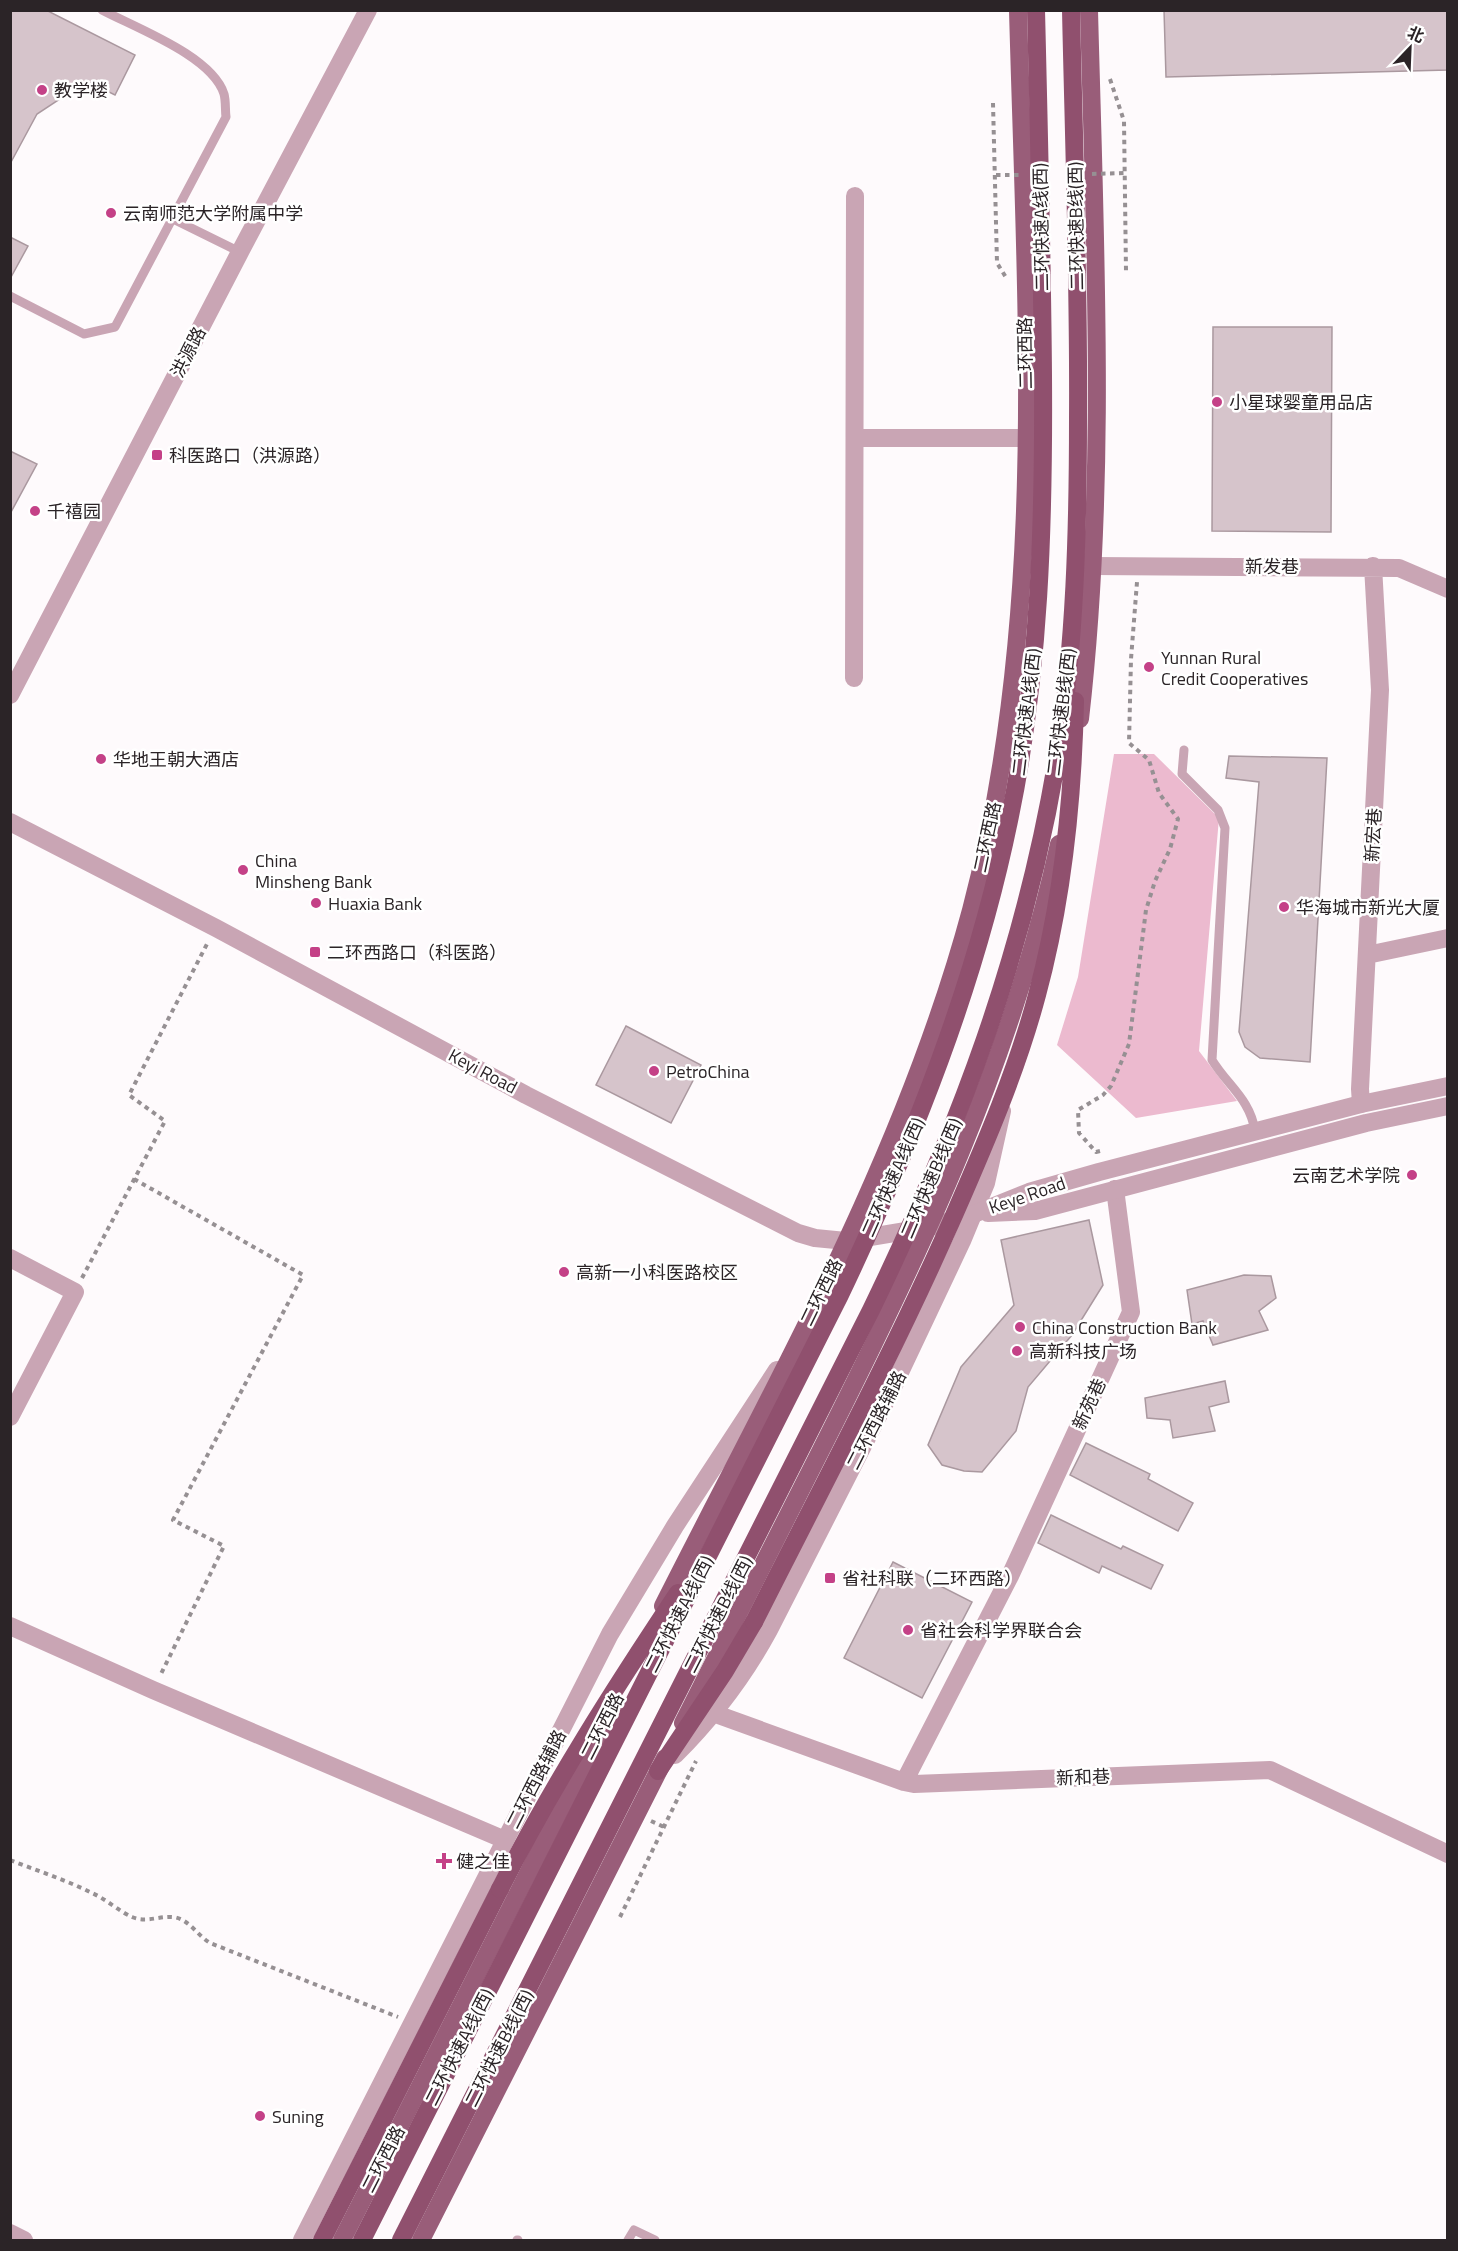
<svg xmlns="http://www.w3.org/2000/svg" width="1458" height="2251" viewBox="0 0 1458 2251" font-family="'Titillium Web','Noto Sans SC',sans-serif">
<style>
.green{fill:#ecbacf}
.building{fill:#d6c4cb;stroke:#aa989f;stroke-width:1.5}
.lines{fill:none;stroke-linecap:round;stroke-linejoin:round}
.path{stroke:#969093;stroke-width:4;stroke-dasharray:4.5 4.5;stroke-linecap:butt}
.service{stroke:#c9a5b4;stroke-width:9}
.minor{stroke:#c9a5b4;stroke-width:18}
.tertiary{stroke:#c9a5b4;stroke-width:18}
.primary{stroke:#995d79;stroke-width:18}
.trunk{stroke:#90506e;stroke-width:18}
.path-bridge{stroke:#969093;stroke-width:4;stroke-dasharray:4.5 4.5;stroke-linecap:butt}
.trunk-bridge{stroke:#90506e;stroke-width:18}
.poi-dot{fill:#c44187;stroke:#fff;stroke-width:2}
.labels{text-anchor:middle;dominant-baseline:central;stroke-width:5;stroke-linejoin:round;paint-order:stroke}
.poi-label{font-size:18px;fill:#2b2427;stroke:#fff;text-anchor:start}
.street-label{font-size:18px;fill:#2b2427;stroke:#fff}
</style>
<rect width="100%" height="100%" fill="#fefafc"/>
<path class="green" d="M1114,754H1154L1219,818L1199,1051L1237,1101L1136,1118L1057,1045L1078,977Z"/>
<path class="building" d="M10,10H46L135,55L115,95L87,81L37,114L10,164Z
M1164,10H1448V70L1166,77Z
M10,237L28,246L10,279Z
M1213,327H1332L1331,532L1212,531Z
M10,451L37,464L10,514Z
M1229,756L1327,758L1310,1062L1260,1058L1245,1047L1239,1032L1259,782L1226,778Z
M626,1026L701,1065L671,1123L596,1085Z
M1089,1220L1103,1285L1072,1335L1028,1387L1016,1431L982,1472L964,1471L942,1465L928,1445L961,1367L1014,1305L1001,1240Z
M1244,1275L1271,1276L1276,1298L1259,1311L1268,1330L1213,1345L1203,1321L1192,1324L1187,1290Z
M1225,1381L1229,1402L1209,1407L1215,1431L1173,1438L1170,1420L1147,1418L1145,1398Z
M1086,1443L1150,1474L1148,1479L1193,1503L1178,1531L1070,1475Z
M1051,1515L1121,1549L1123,1546L1163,1565L1151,1589L1102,1566L1099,1573L1038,1543Z
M893,1562L972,1602L922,1698L844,1658Z"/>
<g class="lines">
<path class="path" d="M1110,79L1124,121L1126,271
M993,103L997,263L1007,279
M1100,1151L1096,1152L1079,1133L1078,1110L1103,1095L1111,1086L1129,1044L1146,910L1155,881L1170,849L1178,819L1159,793L1149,760L1129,743L1131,659L1137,582
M134,1179L303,1275L173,1520L224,1546L160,1676
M82,1278L165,1121L129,1095L207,944
M651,1821L664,1827
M10,1860C38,1871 66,1880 92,1893C106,1899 120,1912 132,1917C146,1923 158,1916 173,1917C189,1919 197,1935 210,1943L398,2017
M620,1917L696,1761"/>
<path class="service" d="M173,219L240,252
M10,296L84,334L115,327L226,117C225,110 226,101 224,94C212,56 136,28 102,10
M1184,750L1182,774L1218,810L1225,828L1212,1060C1228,1086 1250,1099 1255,1131
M517,2240H518
M628,2240L634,2230L655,2240"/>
<path class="minor" d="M855,438H1026
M1093,566L1399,568L1448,589
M854,678L855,196
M1367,955L1448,938
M1361,1104L1360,1089L1380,690L1373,566
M10,1258L75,1292L10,1417
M10,1626L153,1690L505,1840
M713,1713L904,1782L914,1784L1270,1770L1448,1854
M675,1755C712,1718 744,1676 769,1630L895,1383L962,1241L986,1183L1002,1111
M904,1782L1010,1576L1131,1312L1115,1189
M10,2233L24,2240
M302,2240L610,1634L675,1526L777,1370"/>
<path class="tertiary" d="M10,695L240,252L368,10
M10,822L216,928L526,1095L798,1233L815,1238L846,1241L930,1227L974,1214L1029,1192L1099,1172L1361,1104L1448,1086
M988,1213L1035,1211L1366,1123L1448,1106"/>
<path class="primary" d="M1080,719C1107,484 1095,246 1089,10
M663,1606C777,1380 905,1156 971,910C1048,618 1026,310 1018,10
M683,1723C729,1631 776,1540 822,1448C922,1250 1011,1062 1059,844
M342,2240L612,1708
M421,2240L665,1758"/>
<path class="trunk" d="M658,1771L725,1671L754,1622
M322,2240L500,1889"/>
<path class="path-bridge" d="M1092,174L1126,173
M996,175H1022"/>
<path class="trunk-bridge" d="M754,1622C822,1487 894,1352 955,1213C986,1142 1017,1070 1037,995C1063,899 1073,799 1075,701
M500,1889C552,1786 614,1689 678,1593
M362,2240L840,1295C913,1141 976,984 1010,816C1040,671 1044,523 1043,375C1042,253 1039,132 1036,10
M401,2240L871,1310C959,1128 1025,954 1058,753C1075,643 1078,531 1078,419C1079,283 1074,147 1071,10"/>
</g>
<g class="poi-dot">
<circle cx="42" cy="90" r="6"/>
<circle cx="111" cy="213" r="6"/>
<circle cx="1217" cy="402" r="6"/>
<rect x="151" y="449" width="12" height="12" rx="3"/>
<circle cx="35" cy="511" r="6"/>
<circle cx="1149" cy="667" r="6"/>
<circle cx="101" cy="759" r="6"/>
<circle cx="243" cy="870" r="6"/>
<circle cx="316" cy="903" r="6"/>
<circle cx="1284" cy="907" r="6"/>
<rect x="309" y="946" width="12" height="12" rx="3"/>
<circle cx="654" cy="1071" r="6"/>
<circle cx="1412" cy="1175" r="6"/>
<circle cx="564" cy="1272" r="6"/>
<circle cx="1020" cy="1327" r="6"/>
<circle cx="1017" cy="1351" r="6"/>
<rect x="824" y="1572" width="12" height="12" rx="3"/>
<circle cx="908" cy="1630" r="6"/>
<path d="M441 1852h6v6h6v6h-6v6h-6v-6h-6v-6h6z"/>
<circle cx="260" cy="2116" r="6"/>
</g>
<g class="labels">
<g class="poi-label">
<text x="54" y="90">教学楼</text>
<text x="123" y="213">云南师范大学附属中学</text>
<text x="1229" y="402">小星球婴童用品店</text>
<text x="169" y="455">科医路口（洪源路）</text>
<text x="47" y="511">千禧园</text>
<text x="1161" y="657">Yunnan Rural<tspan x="1161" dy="21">Credit Cooperatives</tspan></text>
<text x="113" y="759">华地王朝大酒店</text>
<text x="255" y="860">China<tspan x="255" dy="21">Minsheng Bank</tspan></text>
<text x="328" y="903">Huaxia Bank</text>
<text x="1296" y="907">华海城市新光大厦</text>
<text x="327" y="952">二环西路口（科医路）</text>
<text x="666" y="1071">PetroChina</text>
<text x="1400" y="1175" text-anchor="end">云南艺术学院</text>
<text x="576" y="1272">高新一小科医路校区</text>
<text x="1032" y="1327">China Construction Bank</text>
<text x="1029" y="1351">高新科技广场</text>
<text x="842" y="1578">省社科联（二环西路）</text>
<text x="920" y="1630">省社会科学界联合会</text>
<text x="456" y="1861">健之佳</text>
<text x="272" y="2116">Suning</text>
</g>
<g class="street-label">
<text transform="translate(1076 226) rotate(-91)">二环快速B线(西)</text>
<text transform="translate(1041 227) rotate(-91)">二环快速A线(西)</text>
<text transform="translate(188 352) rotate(-63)">洪源路</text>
<text transform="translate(1025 353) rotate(-91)">二环西路</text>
<text x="1272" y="566">新发巷</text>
<text transform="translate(1026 712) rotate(-83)">二环快速A线(西)</text>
<text transform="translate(1061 712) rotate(-83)">二环快速B线(西)</text>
<text transform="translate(1373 835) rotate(-87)">新宏巷</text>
<text transform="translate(987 837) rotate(-78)">二环西路</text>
<text transform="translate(483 1071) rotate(28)">Keyi Road</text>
<text transform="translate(893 1177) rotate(-66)">二环快速A线(西)</text>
<text transform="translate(931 1178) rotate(-67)">二环快速B线(西)</text>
<text transform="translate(1027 1195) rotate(-19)">Keye Road</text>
<text transform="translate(821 1292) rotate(-64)">二环西路</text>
<text transform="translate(1089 1404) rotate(-65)">新苑巷</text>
<text transform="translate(876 1420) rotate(-63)">二环西路辅路</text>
<text transform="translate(679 1614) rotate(-63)">二环快速A线(西)</text>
<text transform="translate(718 1614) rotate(-63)">二环快速B线(西)</text>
<text transform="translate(602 1726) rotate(-63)">二环西路</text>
<text transform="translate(1083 1777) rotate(-2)">新和巷</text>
<text transform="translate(536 1779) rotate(-63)">二环西路辅路</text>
<text transform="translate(459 2047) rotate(-63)">二环快速A线(西)</text>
<text transform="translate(499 2048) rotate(-63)">二环快速B线(西)</text>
<text transform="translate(383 2159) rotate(-63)">二环西路</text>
</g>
</g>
<rect width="1458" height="2251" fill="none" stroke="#2b2427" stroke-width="24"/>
<g transform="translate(1410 48) rotate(23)" stroke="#ffffff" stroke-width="4.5" paint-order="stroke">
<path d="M0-4.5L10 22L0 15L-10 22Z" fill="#2b2427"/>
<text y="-9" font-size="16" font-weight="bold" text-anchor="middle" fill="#2b2427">北</text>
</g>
</svg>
